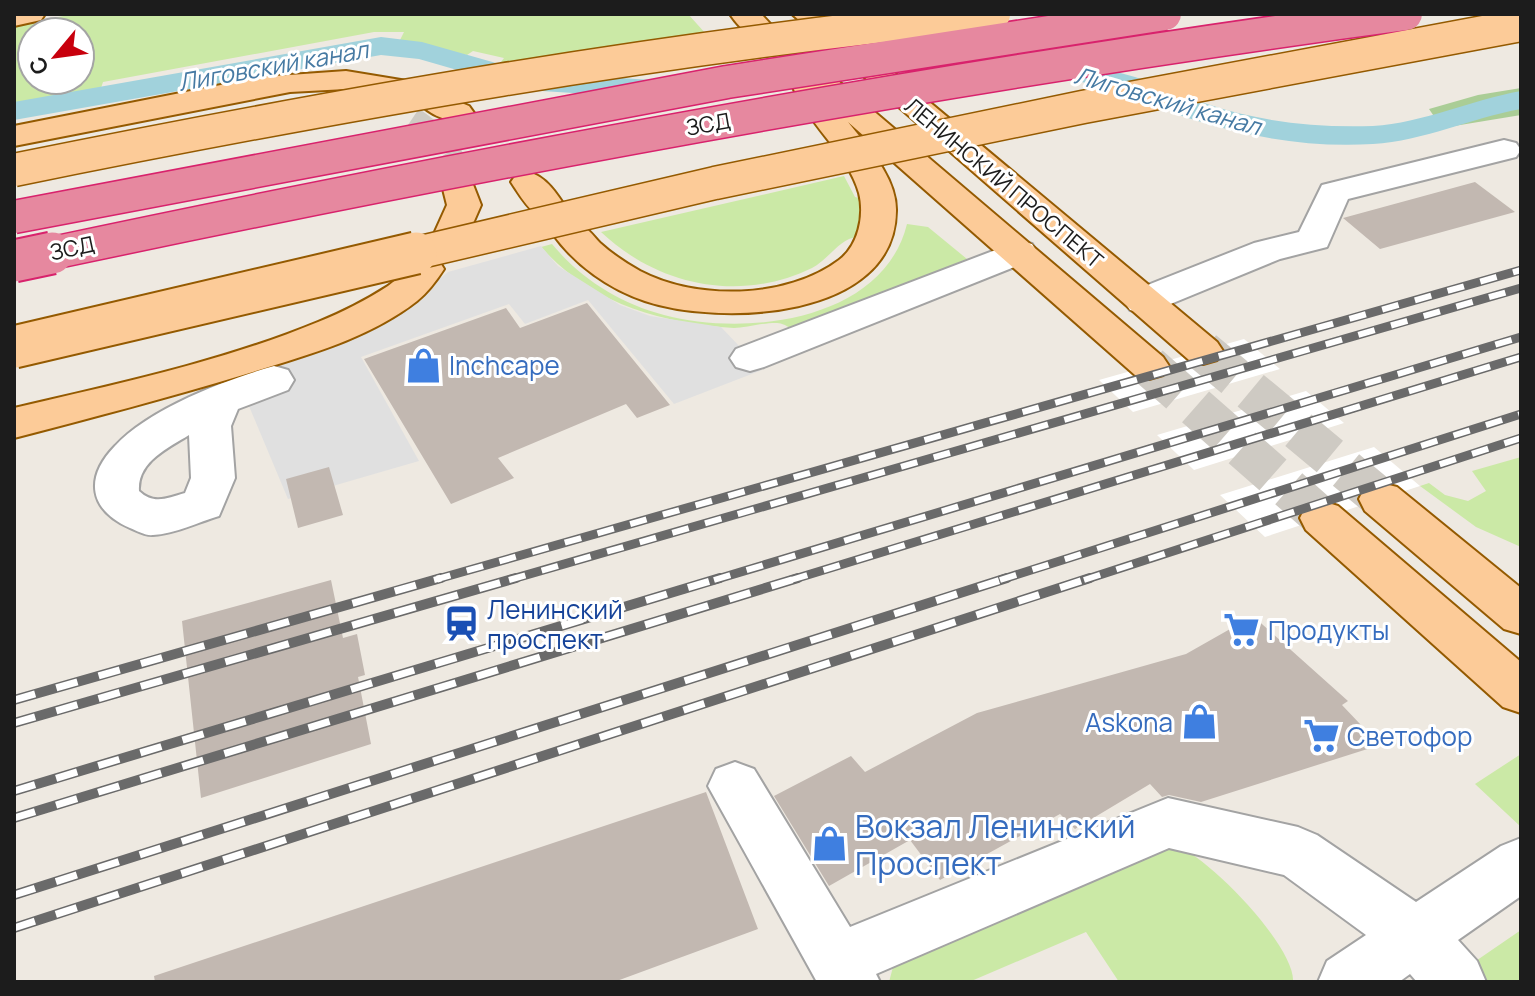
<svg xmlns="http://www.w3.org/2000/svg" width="1535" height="996" viewBox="0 0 1535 996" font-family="Manrope,sans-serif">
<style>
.grass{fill:#cbe9a6;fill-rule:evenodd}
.forest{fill:#aacd96}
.parking{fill:#e0e0e0}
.pier{fill:#fff}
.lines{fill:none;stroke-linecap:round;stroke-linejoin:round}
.canal{fill:#a1d2dc;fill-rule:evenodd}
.building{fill:#c2b8b1}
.major-tunnel-far1{stroke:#cecac3;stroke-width:32;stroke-dasharray:32 16;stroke-linecap:butt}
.major-tunnel{stroke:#cecac3;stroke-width:41;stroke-dasharray:41 21;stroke-linecap:butt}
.minor-casing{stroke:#a3a3a3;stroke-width:4}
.major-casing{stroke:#945a00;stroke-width:4}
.minor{fill:#fff;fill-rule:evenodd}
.major{fill:#fccb98;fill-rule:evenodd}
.rail-far1-casing{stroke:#6a6a6a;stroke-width:9}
.rail-casing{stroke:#6a6a6a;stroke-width:10}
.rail-far1{stroke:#fff;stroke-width:6;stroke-dasharray:17;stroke-linecap:butt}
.rail{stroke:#fff;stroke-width:7;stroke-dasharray:22;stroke-linecap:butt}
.major-bridge-far1-casing{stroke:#945a00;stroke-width:35;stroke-linecap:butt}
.major-bridge-casing{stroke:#945a00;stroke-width:45;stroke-linecap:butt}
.highway-bridge-far1-casing{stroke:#d8226c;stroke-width:35;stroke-linecap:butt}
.highway-bridge-casing{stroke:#d8226c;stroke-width:45;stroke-linecap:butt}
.major-bridge-far1{stroke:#fccb98;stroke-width:32}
.major-bridge{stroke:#fccb98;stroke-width:41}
.highway-bridge-far1{stroke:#e6889f;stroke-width:32}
.highway-bridge{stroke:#e6889f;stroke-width:41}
.labels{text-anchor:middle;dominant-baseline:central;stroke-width:6;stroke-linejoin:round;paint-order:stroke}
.far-street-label{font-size:22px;fill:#1c1c1c;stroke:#fff}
.far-water-label{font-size:24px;font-style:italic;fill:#467aa3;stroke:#fff}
.shop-label{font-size:26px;fill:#366cbe;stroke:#fff;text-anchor:start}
.transit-label{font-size:26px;fill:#164399;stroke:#fff;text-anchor:start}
.near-shop-label{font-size:32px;fill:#366cbe;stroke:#fff;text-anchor:start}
</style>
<rect width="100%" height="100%" fill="#eee9e1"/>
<path class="grass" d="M75,14H688L706,34L509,63L501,62L504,58L473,51L467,55L399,42L404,32H374L103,82L100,91L14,107V25ZM32,32H80V80H32Z
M844,176L855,197L862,199L864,216L857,237C840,238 828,260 812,268C740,303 658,286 601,232Z
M907,224L928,227L967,259L793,329C789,328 786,325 782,324C774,320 746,328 734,328C660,323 592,304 541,247L552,244C581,279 619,303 664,315C747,337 883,321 907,224Z
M1521,457V547L1476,527L1420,486L1429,483L1445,495L1468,501L1486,491L1472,471Z
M1521,754V827L1475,784Z
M1176,846C1208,856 1296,947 1293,982H1119L1086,932L969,982H889L893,967L905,957Z
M1521,930V982H1481L1467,967Z"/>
<path class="forest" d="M1521,88V115L1448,127L1438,122L1429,109L1478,95Z"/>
<path class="parking" d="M541,246L558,266L620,305L650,316L721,327L762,370L674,404L588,300L525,324L509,304L361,357L419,461L288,499L238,380L365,331L404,308L448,272Z"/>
<path class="pier" d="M1244,339L1280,369L1133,412L1099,380Z
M1306,391L1344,423L1194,470L1157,435Z
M1374,447L1420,486L1265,537L1220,495Z"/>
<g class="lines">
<path class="canal" d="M381,37L422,42L528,72L667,81L678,84L682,90L678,96L667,99L526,90L419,59L381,55L14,120V102Z
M998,47C1043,57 1091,64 1135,77C1161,85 1185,97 1210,105C1263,122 1317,128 1373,126C1423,123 1471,100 1521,91V109C1471,118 1424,141 1373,144C1310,148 1248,137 1188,118C1163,110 1139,96 1114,90C1077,81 1039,71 1001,65C983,63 965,71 947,66L943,60L947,54Z"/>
</g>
<path class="building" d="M1475,182L1515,212L1380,249L1343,218Z
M587,303L670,405L637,418L626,404L498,458L514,478L451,504L364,359L506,308L520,328Z
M329,467L343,515L298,528L286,479Z
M331,580L343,638L357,634L365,675L358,677L371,744L201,798L182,621Z
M1253,616L1348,701L1342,705L1380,745L1201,802L1169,795L1162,797L1150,784L1075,829L1060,814L940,880L910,840L829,886L774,796L851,756L865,772L977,713L1186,654Z
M706,792L758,929L614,982H155L154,976Z"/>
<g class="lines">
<path class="major-tunnel-far1" d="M410,122C437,140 452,157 460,189"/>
<path class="major-tunnel" d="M1203,351L1381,499
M1149,366L1322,518"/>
<defs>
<path id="minor" d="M1504,140L1516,143L1521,150L1516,157L1348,199L1327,247L1280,259L1156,310L1143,313L1130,310L1124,301L1130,292L1254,243L1299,232L1322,185Z
M1019,241L1032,244L1037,252L1032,260L764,367L750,371L736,367L730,358L736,349Z
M274,366L288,370L294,380L288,390L238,409L231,426L235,478L219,516C199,522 174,534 153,535C146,536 137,531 130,528C89,510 84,478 115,446C150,408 225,380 274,366ZM189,435L191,478L185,493C167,498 154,505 139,491C137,462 168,448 189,435Z
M735,762L754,769L850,927L1168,798L1298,827L1317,835L1416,902L1501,846L1521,838V896L1458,940L1477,961L1486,982H1417L1410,974L1399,982H1318L1327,961L1366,935L1284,875L1169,848L876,974L880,982H817L708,786L716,769Z"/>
<path id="major" d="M14,14H45L41,20L14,26Z
M730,14H761L777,31L772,37C753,42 741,30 730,14Z
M792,14H824L1217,342L1223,351L1217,360L1203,364L1189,360Z
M797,53L808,56L820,79L837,80L1163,357L1169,366L1163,375L1149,379L1135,375L848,122C867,146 897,178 896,211C895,320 719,326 645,301C609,289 575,265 553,234L558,226C567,224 574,222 582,226C589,229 595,238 600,243C612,254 626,263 640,271C697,301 787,299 839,260C858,246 865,216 859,193C851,164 827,141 810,116C797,99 790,81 782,62L786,56Z
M346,71L413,82L418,89L413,96L402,98L346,89L290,92L14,146V126L261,77Z
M434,92L469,106L474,113L469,120C452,124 429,116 418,101L423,94Z
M528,172C546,176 558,195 568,211L563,218C536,225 525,203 511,182L516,175Z
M460,179L472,182L481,205L464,244L451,247L438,244L433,236L447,205L443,189L448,182Z
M426,258L439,261L444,269C437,280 427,293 417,301C367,340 303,356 243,375C167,398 91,418 14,438V408C116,384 221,362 318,322C343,312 366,300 388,286C403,276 408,262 426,258Z
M1381,483L1397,487L1521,588V634L1504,629L1365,511L1359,499L1365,487Z
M1322,501L1338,506L1521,662V713L1503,707L1306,530L1300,518L1306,506Z"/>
</defs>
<use href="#minor" class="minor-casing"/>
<use href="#major" class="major-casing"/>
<use href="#minor" class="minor"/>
<use href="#major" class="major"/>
<defs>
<path id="rail-far1" d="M434,580L1521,270
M509,580L1521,288
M714,580L1521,337
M791,580L1521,357
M1000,580L1521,414
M1084,580L1521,438"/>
<path id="rail" d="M14,700L441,578
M14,723L516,578
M14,791L720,578
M14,818L798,578
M14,895L1007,578
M14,928L1090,578"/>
</defs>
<use href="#rail-far1" class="rail-far1-casing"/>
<use href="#rail" class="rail-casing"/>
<use href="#rail-far1" class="rail-far1"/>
<use href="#rail" class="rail"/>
<defs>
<path id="major-bridge-far1" d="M14,170C339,104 664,47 994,14
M408,255L715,183L1083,107L1521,25"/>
<path id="major-bridge" d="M14,347L416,253"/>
<path id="highway-bridge-far1" d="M14,217L727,82L1165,14
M43,255C495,159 948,75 1406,14"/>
<path id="highway-bridge" d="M14,261L52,253"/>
</defs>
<use href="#major-bridge-far1" class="major-bridge-far1-casing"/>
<use href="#major-bridge" class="major-bridge-casing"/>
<use href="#highway-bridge-far1" class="highway-bridge-far1-casing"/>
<use href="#highway-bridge" class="highway-bridge-casing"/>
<use href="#major-bridge-far1" class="major-bridge-far1"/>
<use href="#major-bridge" class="major-bridge"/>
<use href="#highway-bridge-far1" class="highway-bridge-far1"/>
<use href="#highway-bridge" class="highway-bridge"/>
</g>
<defs>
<symbol id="shop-bare" viewBox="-9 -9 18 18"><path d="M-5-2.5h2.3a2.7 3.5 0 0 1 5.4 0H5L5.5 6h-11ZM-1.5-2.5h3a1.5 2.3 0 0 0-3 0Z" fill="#3f7fe0" stroke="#fff" stroke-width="2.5" paint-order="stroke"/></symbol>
<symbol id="station-bare" viewBox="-9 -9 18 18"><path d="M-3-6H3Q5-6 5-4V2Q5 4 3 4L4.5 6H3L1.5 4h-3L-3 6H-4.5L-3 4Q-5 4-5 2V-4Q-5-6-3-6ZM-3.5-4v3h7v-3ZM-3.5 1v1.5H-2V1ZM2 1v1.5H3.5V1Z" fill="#1a4fb4" stroke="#fff" stroke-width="2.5" paint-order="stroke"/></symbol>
<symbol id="supermarket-bare" viewBox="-9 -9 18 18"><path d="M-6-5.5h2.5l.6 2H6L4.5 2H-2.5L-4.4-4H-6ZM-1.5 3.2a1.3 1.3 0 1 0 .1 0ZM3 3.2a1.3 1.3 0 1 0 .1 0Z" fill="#3f7fe0" stroke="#fff" stroke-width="2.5" paint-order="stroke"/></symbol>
</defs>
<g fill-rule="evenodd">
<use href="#shop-bare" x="398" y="340" width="51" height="51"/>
<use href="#station-bare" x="436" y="598" width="51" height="51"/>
<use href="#supermarket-bare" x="1216" y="604" width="51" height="51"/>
<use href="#shop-bare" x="1174" y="696" width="51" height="51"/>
<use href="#supermarket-bare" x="1296" y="710" width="51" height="51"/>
<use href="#shop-bare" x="804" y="818" width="51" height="51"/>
</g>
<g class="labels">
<g class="far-street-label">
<text transform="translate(708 124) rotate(-10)">ЗСД</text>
<text transform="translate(1004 183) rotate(40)">ЛЕНИНСКИЙ ПРОСПЕКТ</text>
<text transform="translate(72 248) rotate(-12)">ЗСД</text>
</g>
<g class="far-water-label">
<text transform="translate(273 65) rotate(-10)">Лиговский канал</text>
<text transform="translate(1168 100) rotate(16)">Лиговский канал</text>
</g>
<g class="shop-label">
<text x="449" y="365">Inchcape</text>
<text x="1268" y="630">Продукты</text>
<text x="1173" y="722" text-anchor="end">Askona</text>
<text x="1347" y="736">Светофор</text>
</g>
<g class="transit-label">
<text x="487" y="609">Ленинский<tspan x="487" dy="30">проспект</tspan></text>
</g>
<g class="near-shop-label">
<text x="855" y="826">Вокзал Ленинский<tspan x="855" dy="37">Проспект</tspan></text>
</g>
</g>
<rect width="1535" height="996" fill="none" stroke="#1c1c1c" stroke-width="32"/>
<g transform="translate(56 56) rotate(241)"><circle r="38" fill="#ffffff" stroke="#a4a4a4" stroke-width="2"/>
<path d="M0-6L14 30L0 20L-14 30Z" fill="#c8000d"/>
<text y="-12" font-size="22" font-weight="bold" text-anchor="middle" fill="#1c1c1c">С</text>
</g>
</svg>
